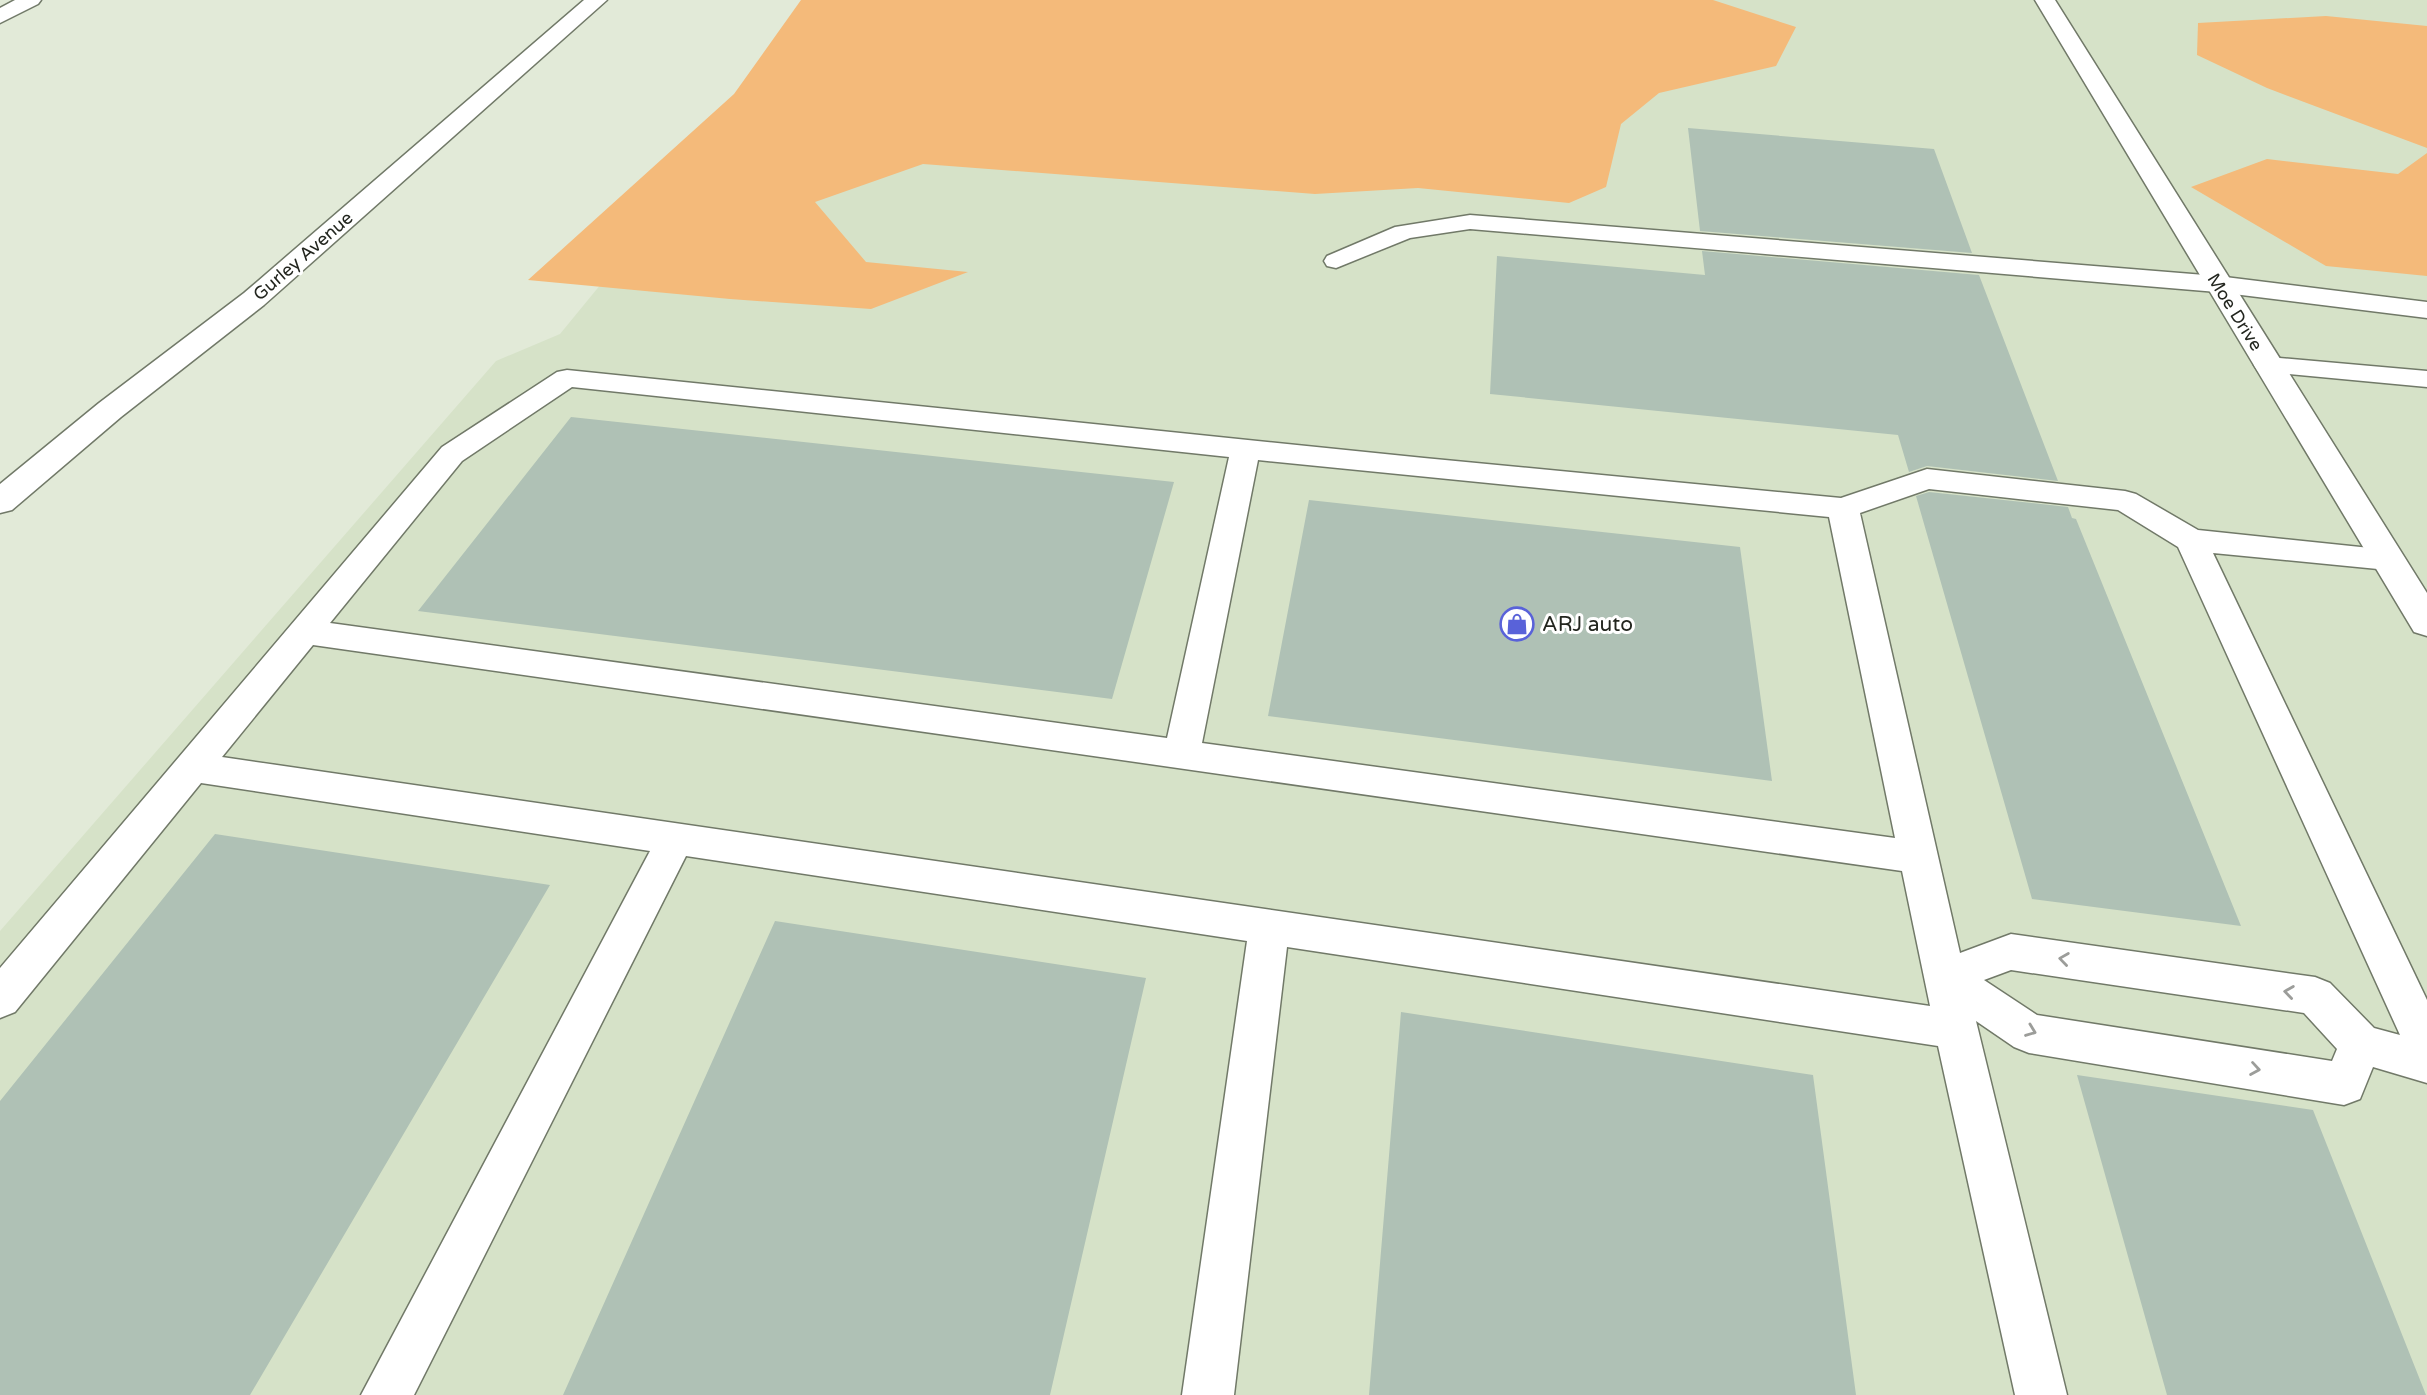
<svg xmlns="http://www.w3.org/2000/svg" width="2427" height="1395" viewBox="0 0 2427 1395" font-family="'Varela Round',sans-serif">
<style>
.built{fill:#d6e2c8}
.green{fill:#f4ba7a}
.building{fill:#afc1b5}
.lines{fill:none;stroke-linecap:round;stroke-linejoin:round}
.service-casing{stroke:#717968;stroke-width:3}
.minor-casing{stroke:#717968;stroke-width:3}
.tertiary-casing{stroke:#717968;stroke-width:3}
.service{fill:#fff;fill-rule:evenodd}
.minor{fill:#fff;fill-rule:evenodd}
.tertiary{fill:#fff;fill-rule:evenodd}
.oneway{stroke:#9c9d9a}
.labels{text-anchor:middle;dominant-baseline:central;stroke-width:6;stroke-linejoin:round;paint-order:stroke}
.far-street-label{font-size:18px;fill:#23261f;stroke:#fff}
.poi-label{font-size:21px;fill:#23261f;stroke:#fff;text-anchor:start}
</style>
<rect width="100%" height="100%" fill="#e2ead8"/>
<path class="built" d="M834,0H2427V1395H0V931L496,361L560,334Z"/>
<path class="green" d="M801,0H1713L1796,27L1776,66L1659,93L1621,124L1606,187L1569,203L1418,188L1315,194L923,164L815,202L866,262L968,272L871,309L730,299L528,280L734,94Z
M2326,16L2427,26V148L2267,88L2197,55L2198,23Z
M2427,153V276L2326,266L2191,187L2267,159L2398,174Z"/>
<path class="building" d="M1688,128L1934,149L1972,253L1700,231Z
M1702,251L1979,275L2058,481L1927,466L1909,472L1898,435L1490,394L1497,256L1705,275Z
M571,417L1174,482L1112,699L418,611Z
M1929,492L2068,507L2072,518L2076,519L2241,926L2032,899L1916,496Z
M1309,500L1740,547L1772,781L1268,716Z
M215,834L550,885L250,1395H0V1101Z
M775,921L1146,978L1050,1395H563Z
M1401,1012L1813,1075L1856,1395H1369Z
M2077,1075L2313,1110L2426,1395H2167Z"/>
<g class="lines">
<defs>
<path id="service" d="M1470,215L2217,276L2427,302V318L2217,292L1470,229L1410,238L1336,268L1327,266L1324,261L1327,256L1395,227Z
M2268,357L2427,371V387L2258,371L2254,365L2258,359Z
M567,370L1424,458L1841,498L1927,469L2125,491L2136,494L2198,530L2399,551L2404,559L2399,567L2388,570L2213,553L2427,1000V1083L2373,1067L2360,1099L2344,1105L2029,1053L2014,1047L1976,1021L2067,1395H2015L1938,1046L1287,947L1234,1395H1182L1247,941L686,856L414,1395H361L650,851L201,783L15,1012L0,1018V968L442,447L557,372ZM572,387L1229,457L1167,738L330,623L462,461ZM1258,460L1829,517L1895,838L1202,743ZM1929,489L2118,510L2178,547L2400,1035L2374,1028L2330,983L2315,977L2011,934L1960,953L1860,513ZM313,645L1902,871L1930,1006L222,757ZM2011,970L2304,1013L2337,1049L2332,1061L2037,1015L1984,980Z"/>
<path id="minor" d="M584,0H607L264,305L121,417L12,510L0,513V484L99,403L244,293Z
M2035,0H2055L2427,593V636L2414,632Z"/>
<path id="tertiary" d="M15,0H41L38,4L0,23V8Z"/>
</defs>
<use href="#service" class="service-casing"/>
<use href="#minor" class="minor-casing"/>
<use href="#tertiary" class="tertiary-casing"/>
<use href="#service" class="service"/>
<use href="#minor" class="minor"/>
<use href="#tertiary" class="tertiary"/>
</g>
<defs><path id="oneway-chevron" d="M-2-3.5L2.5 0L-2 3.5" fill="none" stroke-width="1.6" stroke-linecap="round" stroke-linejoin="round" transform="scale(1.75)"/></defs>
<g class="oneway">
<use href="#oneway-chevron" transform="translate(2064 959) rotate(-172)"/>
<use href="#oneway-chevron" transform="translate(2289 992) rotate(-172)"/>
<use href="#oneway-chevron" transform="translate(2031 1031) rotate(21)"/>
<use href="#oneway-chevron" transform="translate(2255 1069) rotate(9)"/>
</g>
<defs>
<symbol id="shop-ring" viewBox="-11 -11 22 22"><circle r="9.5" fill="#fff" stroke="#5962d9" stroke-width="1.5"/><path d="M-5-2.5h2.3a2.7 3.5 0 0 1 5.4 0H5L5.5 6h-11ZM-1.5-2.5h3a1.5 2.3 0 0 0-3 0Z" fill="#5962d9"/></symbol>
</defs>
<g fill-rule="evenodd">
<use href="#shop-ring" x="1498" y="605" width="38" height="38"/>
</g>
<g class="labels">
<g class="far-street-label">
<text transform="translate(303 256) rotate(-41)">Gurley Avenue</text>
<text transform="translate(2235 312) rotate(58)">Moe Drive</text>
</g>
<g class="poi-label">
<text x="1542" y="624">ARJ auto</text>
</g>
</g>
</svg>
